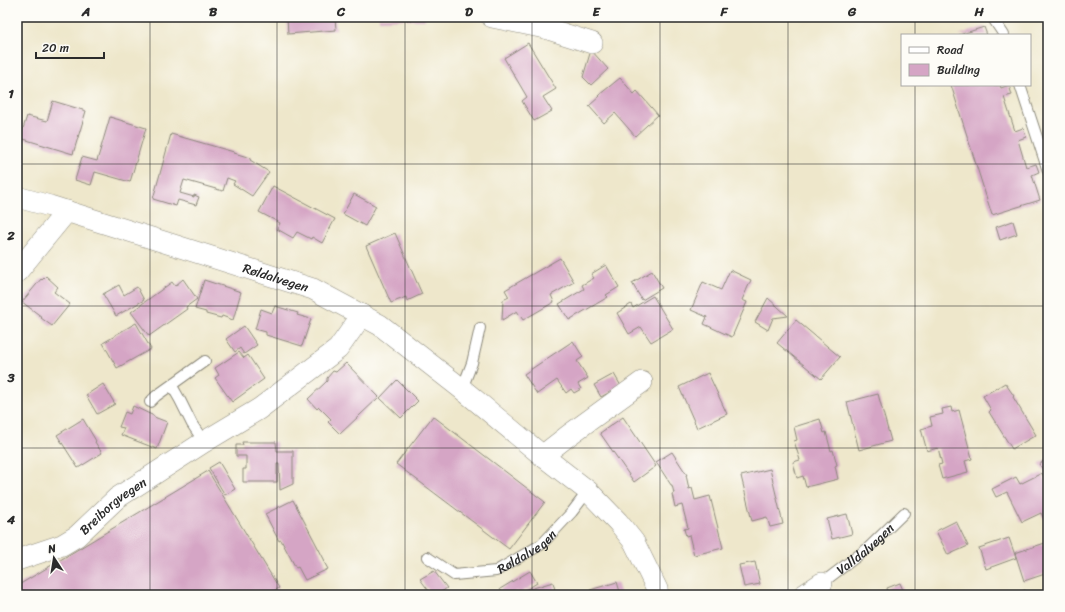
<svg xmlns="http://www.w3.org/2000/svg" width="1065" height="612" viewBox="0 0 1065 612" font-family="Sriracha,sans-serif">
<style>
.building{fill:#d5a5c5}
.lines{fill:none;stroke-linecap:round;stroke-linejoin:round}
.lane-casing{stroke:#8c897b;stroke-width:12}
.street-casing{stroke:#8c897b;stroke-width:22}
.lane{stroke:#fff;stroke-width:10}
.street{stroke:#fff;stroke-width:21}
.grid{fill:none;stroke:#2b2b2b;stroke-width:1;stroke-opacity:0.55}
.labels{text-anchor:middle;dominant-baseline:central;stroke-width:3.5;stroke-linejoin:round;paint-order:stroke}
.street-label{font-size:13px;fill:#2b2b2b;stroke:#fdfcf7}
.neatline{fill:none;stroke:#2b2b2b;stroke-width:1.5}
.grid-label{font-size:13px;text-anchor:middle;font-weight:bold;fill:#2b2b2b}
</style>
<rect width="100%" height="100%" fill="#fdfcf7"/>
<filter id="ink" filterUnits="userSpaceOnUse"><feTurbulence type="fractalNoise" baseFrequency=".025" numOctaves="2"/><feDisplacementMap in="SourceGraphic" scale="8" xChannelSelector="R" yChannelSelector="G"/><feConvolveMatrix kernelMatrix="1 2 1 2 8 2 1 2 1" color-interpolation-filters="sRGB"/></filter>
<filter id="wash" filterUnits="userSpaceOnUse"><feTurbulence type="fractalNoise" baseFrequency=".012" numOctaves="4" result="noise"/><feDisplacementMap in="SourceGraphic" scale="16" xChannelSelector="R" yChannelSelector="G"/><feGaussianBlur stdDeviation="0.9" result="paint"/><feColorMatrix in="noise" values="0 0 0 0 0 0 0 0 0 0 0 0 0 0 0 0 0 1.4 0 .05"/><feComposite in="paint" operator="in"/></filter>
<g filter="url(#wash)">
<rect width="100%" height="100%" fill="#eee7cb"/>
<g id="blocks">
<path class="building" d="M287,17H335L336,30L288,34Z
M379,17H404V19L379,20Z
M407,17H425V20H407Z
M984,27L987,35H959Z
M528,43L556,89L543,97L552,111L534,121L522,101L527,97L504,58Z
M591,50L608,69L591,85L583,77Z
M620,78L634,94L637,91L658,115L635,136L615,113L604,123L589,106L600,96L599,95Z
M951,85H1000L1001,88L1009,85L1012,95L1004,97L1015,131L1023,128L1026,137L1018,140L1026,167L1036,164L1039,172L1032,175L1040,200L992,215Z
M53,101L86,111L73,154L20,138L27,116L47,121Z
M110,117L146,128L130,182L95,172L91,185L75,180L82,157L97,161Z
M171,134L234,152V153L251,158L250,160L269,172L252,196L233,184L235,181L227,178L223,191L184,180L180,193L194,197V195L199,197L196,205L178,200L176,206L153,199Z
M273,186L335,219L322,243L312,237L311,239L297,232L293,238L277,229L280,223L259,212Z
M354,194L376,206L365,226L343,214Z
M1013,221L1017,234L1000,240L996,227Z
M395,233L422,294L407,301L406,297L391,303L366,246Z
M560,258L574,282L551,295L554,302L523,320L517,311L502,320L503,300L509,297L505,290Z
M606,265L619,287L606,295L608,297L569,320L559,304L584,289L582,285L594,278L591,274Z
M730,270L751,280L742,300L747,302L732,337L704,324L707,317L691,310L703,282L721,290Z
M652,271L662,288L642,300L632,283Z
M46,276L58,287L54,292L70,304L52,326L41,318L42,317L22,302L41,279L42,280Z
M183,279L197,299L186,307L187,309L149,336L131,312L172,282L175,286Z
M204,280L241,292L233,320L222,316L221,318L206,314V312L195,309Z
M119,285L124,295L137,287L144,300L116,316L103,294Z
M653,296L673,329L651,342L641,327L629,334L617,313L631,304L633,308Z
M768,298L788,316L773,318L768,330L755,322Z
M275,306L298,313L297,315L311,319L302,346L266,335V332L255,329L261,309L272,313Z
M796,320L840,357L821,379L777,343Z
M136,323L151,349L117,368L103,343L115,336V335Z
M244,326L257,345L244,354L240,348L235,352L226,339Z
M573,341L583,357L577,361L588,378L578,384L581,389L574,393L571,389L566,393L557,380L537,394L524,374Z
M239,352L244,358L248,355L264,379L232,402L215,378L219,375L215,368Z
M346,363L379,397L340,434L328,422L331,419L319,407L317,409L308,399L327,381V378L333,371L336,372Z
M708,373L727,414L697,428L679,387Z
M614,374L621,386L601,397L594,385Z
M397,380L418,401L401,418L380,398Z
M1005,383L1014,396L1013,397L1036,435L1012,449L989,412L991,410L983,396Z
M103,384L115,404L97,414L86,395Z
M878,394L891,441L859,450L847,402Z
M133,406L154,416V417L167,422L157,449L121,435L124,428L119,427L125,412L130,414Z
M951,407L952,412L959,410L972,459L965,461L968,472L942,479L938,465L942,464L938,448L927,451L921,429L932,426L930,417L943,414L942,409Z
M433,416L545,502L509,549L396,464Z
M623,417L656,466L634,482L600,433Z
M83,419L96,441L95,442L102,453L78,468L57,435Z
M820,419L824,433L826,432L831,451L833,450L837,465L835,466L838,479L806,487L803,476L797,478L793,462L800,460L794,441L797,440L794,427Z
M242,442H276L277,451H293V484L280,490L279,464H277V482H243V469H246V456H236V445H243Z
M672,452L687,475H686L689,489L692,488L695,500L710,496L723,548L694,555L689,535L686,536L684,529L688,528L682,505L675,507L672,494L674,493L672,485H671L656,462Z
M1048,458V476L1039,464Z
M219,462L235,489L225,495L209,468Z
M770,469L783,524L770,527L767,517L752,521L741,476Z
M208,471L279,588L267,595H17V586Z
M1042,473L1046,481L1048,480V517L1044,519L1041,513L1022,522L1007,492L996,497L992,489L1016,477L1020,484Z
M293,500L325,561L324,562L328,569L305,580L298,567L296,568L281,540L279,541L265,514Z
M847,514L852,534L832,539L827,519Z
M956,521L968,546L948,555L936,531Z
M1009,538L1016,558L986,569L979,548Z
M1048,542V573L1024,581L1015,553Z
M755,562L760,584L744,587L739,565Z
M434,571L447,588L437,595H432L420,579Z
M530,571L537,583L519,594L517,591L511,595H504L500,589Z
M553,582L556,594L562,593V595H528L527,590Z
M617,582L621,595H591L590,590Z
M900,583L905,595H884L888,593L887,588Z
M1025,590L1028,595H1016Z"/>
</g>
</g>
<g filter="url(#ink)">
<use href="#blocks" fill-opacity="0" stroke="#8c897b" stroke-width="1"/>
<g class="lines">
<defs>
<g id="lane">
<path d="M992,17L1004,35"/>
<path d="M1020,85L1048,171"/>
<path d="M172,386L180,400L192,424L204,442"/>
<path d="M462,389L472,363L480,328"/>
<path d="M150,402L156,396L205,361"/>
<path id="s1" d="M427,557L454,575L496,571L542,544L572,512L588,491"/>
<path id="s2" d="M822,583L868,548L904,513"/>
</g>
<g id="street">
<path d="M492,17L545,28L592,43"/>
<path id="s3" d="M17,197L50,206L313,289L380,325L462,389L544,457L588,491L618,522L634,542L657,589L658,595"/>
<path d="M17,272L67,211"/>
<path d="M544,457L546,453L569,435L642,382"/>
<path id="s4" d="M17,560L62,545L77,536L117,498L204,442L259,409L338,349L362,315"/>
<path d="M804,595L822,583"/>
</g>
</defs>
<use href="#lane" class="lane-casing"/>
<use href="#street" class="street-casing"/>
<use href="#lane" class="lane"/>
<use href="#street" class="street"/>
</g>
</g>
<path class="grid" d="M150,17V595M277,17V595M405,17V595M532,17V595M660,17V595M788,17V595M915,17V35M915,85V595M17,164H1048M17,306H1048M17,448H1048"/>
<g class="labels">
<g class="street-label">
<text stroke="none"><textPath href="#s3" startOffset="271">Røldalvegen</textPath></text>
<text stroke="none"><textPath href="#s4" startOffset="112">Breiborgvegen</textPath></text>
<text stroke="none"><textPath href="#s2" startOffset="55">Valldalvegen</textPath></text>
<text stroke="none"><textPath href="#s1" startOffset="111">Røldalvegen</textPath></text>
</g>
</g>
<rect width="1065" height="612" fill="none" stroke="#fdfcf7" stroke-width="44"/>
<rect x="901" y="34" width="130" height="52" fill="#fdfcf7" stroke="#a9a8a5"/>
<rect x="909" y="47" width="20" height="6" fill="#ffffff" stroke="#a9a8a5"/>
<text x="937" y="54" font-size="12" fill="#2b2b2b">Road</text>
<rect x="909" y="64" width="20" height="12" fill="#d5a5c5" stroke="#a9a8a5"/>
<text x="937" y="74" font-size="12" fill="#2b2b2b">Building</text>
<g transform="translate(54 558) rotate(348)" stroke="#fdfcf7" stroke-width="3" paint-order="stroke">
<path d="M0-3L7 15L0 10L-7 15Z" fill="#2b2b2b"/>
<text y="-6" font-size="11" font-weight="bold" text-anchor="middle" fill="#2b2b2b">N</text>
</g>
<path d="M36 52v6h68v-6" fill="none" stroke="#2b2b2b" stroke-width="2"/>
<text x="42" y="52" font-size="12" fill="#2b2b2b" stroke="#fdfcf7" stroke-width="3" paint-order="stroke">20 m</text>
<rect x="22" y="22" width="1021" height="568" class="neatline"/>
<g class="grid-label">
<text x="86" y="16">A</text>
<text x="213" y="16">B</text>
<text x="341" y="16">C</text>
<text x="469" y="16">D</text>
<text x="596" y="16">E</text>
<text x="724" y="16">F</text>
<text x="852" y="16">G</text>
<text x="979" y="16">H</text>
<text x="11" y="98">1</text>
<text x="11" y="240">2</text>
<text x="11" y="382">3</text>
<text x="11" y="524">4</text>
</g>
</svg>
